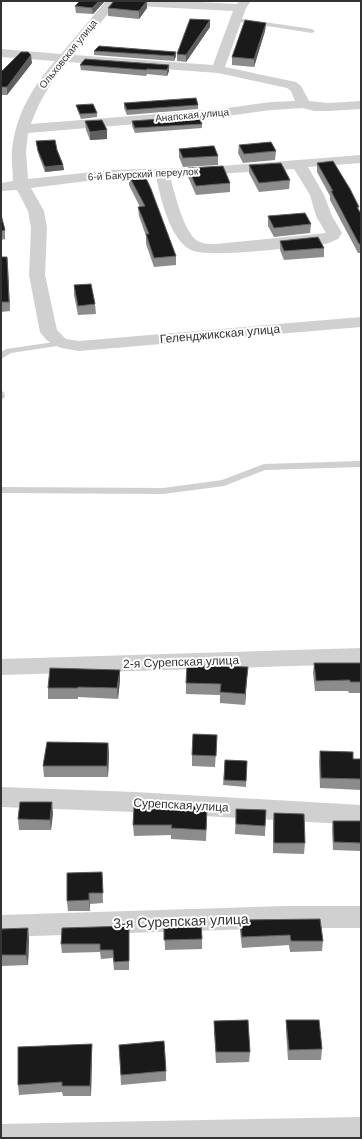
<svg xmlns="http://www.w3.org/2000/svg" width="362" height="1139" viewBox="0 0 362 1139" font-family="Arial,sans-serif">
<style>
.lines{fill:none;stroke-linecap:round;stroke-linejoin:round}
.lane{fill:#d0d0d0;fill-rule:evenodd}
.street{fill:#d0d0d0;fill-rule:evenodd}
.wall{fill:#8c8c8c}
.shaded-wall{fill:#5f5f5f}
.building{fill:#1a1a1a;stroke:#5f5f5f}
.labels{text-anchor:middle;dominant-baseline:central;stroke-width:4;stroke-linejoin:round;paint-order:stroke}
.far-street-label{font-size:10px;fill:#333;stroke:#fff}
.street-label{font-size:12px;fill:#333;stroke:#fff}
.near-street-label{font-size:14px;fill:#333;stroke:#fff}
</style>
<rect width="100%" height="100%" fill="#fff"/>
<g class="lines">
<path class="lane" d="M236,18L312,29L315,31L312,33L234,21V19Z
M61,341H64L65,343L64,345L11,353L1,359V352L6,349Z
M1,391L4,392L5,397L1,400Z
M361,461V467L265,470L224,486L163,494L1,493V487L163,488L222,480L264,464Z"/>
<path class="street" d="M106,1H179L237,4L239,1H251L246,8L225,67L296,82L301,86L309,101L329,103L361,101V109L329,111H314L303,108L271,110L220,117L28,133L26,152L28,179L111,170L196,168L361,155V163L308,167L324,195L332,216L342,233L338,239L326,244C301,246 206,260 189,249C169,236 161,199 156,177L111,178L31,188L44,211L47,228L45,275L57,330L66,339L79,341L361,317V327L79,351C62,348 51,348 40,332L29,275L31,228L28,211L17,190L1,191V183L13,181C13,171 11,160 12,150C16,114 32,88 55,61L1,57V49L61,54ZM116,4L118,5L233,11L213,65L74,55ZM68,62L218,73L287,88L291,91L295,101L271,102L220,109L31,124C41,97 50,84 68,62ZM294,169L310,195L316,216L326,233L216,244C211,244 205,244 200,242C184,236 175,193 170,177Z
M361,648V664L1,675V659Z
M1,787L134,792L361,805V825L134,812L1,807Z
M286,906H361V928H286L1,937V915Z
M361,1117V1138H1V1124Z"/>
</g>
<path class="wall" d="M80,1H105L93,14L76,13L75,6Z
M108,8H147L139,19L108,16Z
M266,23L265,31L254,67L232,65V57Z
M210,27L186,62L177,61V54Z
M94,51L176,52V56L174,61L94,55Z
M32,63L7,95H1V72Z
M80,65H169V71L167,76L147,74L146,76L81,70Z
M124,103L198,105V109L127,115L124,108Z
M76,105L97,113V117L81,119L77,109Z
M202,116V121H201L202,124V128L135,133L132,126V121Z
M85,121L107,139L90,140L86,130Z
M36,141L57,150L63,165L64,170L45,172L39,156Z
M239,145L276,151L275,160L243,163L238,153Z
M179,149L218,156V165L183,167L179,157Z
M317,163L359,207L358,209L361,214V253H358L330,200V196L317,172Z
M249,165L290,180L289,189L259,192L249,173Z
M188,168L230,183V192L196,195L188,177Z
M129,176L176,256V265L154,267L146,244V236L139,216L138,207H140L129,185Z
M1,215L5,230V239L1,240Z
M268,216L311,224L310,233L274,237L268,226Z
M280,241L324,248V257L284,260L280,250Z
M1,257H7L10,311L1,312Z
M74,285L95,304L96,314L78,315L74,295Z
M361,424V436L360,434Z
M314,663H361V693H349L348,691H315L313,673Z
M247,678L245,705L220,703V695L186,694V683Z
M120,680L118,699L78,697V699H48V688Z
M217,735L215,767L192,766V755Z
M108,743L109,754L108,777H44L43,766Z
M320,751L353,759H361V790L320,788L319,762Z
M225,760L247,761L246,787L223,785Z
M236,809L266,810L265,836L235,834Z
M53,813L51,830H19L18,819Z
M274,813L305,843L304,854L273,853V824Z
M207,818L206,841L171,839V835L134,836L133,825Z
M333,821H361V851L333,850L332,829Z
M102,872L103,903L90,904V911H68L67,901Z
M240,920L323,941L322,951L290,952L289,945L242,948L240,931Z
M164,923L202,939V949L165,950Z
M129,926V970H114L113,958L101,959L100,952L62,953L61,944Z
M1,929L29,938L28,965L1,966Z
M286,1020L322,1049L321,1060H288L286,1031Z
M214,1021L250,1052L249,1062L216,1063L214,1031Z
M92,1044V1054L91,1096H63L62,1092L19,1095L18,1085Z
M119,1045L166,1071V1081L121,1085Z"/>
<path class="shaded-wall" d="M99,1H105L93,14L92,8Z
M147,1V8L139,19V11Z
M210,20V27L186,62V55Z
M266,23L265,31L254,67V59Z
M176,52V56L174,61V56Z
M31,55L32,63L7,95V87Z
M169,65V71L167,76V70Z
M202,116V121L199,122V118Z
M107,130V139L90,140V132Z
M63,165L64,170L45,172V167Z
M7,257L8,266L10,311L9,302Z
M248,667L247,678L245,705V694Z
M120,670V680L118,699L117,688Z
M108,743L109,754L108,777L107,766Z
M52,802L53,813L51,830L50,820Z
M89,893L90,904V911L89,900Z
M28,928L29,938L28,965L26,955Z
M92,1044V1054L91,1096L90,1086Z"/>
<path class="building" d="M80,1H99L92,8L75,6Z
M114,1H147L139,11L108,8Z
M190,19L210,20L186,55L177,54Z
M245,20L266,23L254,59L232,57Z
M99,46L176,52L174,56L94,51Z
M21,52H28L31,55L7,87H1V72Z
M85,59L169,65L167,70L147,69L146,70L80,65Z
M196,98L198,105L127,110L124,103Z
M93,104L97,113L80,114L76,105Z
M202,116L199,118L202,124L135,128L132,121Z
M102,120L107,130L90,132L85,121Z
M55,140L57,150L63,165L45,167L38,151L36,141Z
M271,142L276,151L244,154L239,145Z
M211,146H214L218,156L183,158L179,149Z
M333,161L350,189L359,207H357L361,214V244H359L331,191H333L317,163Z
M281,163L290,180L259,183L249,165Z
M223,166L230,183L196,186L188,168Z
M144,174L151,189L176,256L154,258L146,234H149L138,207L145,206L129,176Z
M305,213L311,224L274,228L268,216Z
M1,215L5,230L1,231Z
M318,237L324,248L284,251L280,241Z
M1,257H7L9,302H1Z
M91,284L95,304L78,306L74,285Z
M314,663H361V682H350V680L316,681Z
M187,665L248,667L245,694L220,692L221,684L186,683Z
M50,668L120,670L117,688L78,687V688H48Z
M193,734L217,735L216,756L192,755Z
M47,742L108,743L107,766H43Z
M320,751L353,752V759H361V779L321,778Z
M225,760L247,761L246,781L224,780Z
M20,802H52L50,820L18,819Z
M173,805L207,807L206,830L171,828L172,825H133L134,807L173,806Z
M236,809L266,810L265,826L236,824Z
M274,813L304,814L305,843H274Z
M333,821H361V843L334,842Z
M102,872L103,893H89V900L67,901V873Z
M320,919L323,941H291L290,935L242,937L240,920Z
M201,922L202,939L164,940V923Z
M129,926V961L114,962L113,950H100V944H61L62,928Z
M28,928L26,955H1V929Z
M248,1020L250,1052H216L214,1021Z
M286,1020H319L322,1049L289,1050Z
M164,1041L166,1071L121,1075L119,1045Z
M92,1044L90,1086H62V1082L18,1085V1047Z"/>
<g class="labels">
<g class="far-street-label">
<text transform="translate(68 54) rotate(-51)">Ольховская улица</text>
<text transform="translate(192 115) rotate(-5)">Анапская улица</text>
<text transform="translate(143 174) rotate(-3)">6-й Бакурский переулок</text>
</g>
<g class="street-label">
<text transform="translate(220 334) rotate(-5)">Геленджикская улица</text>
<text transform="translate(181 662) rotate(-2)">2-я Сурепская улица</text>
<text transform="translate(181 805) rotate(3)">Сурепская улица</text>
</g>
<g class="near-street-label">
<text transform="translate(181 921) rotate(-2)">3-я Сурепская улица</text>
</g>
</g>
<rect width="362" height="1139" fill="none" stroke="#333333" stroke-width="4"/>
</svg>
